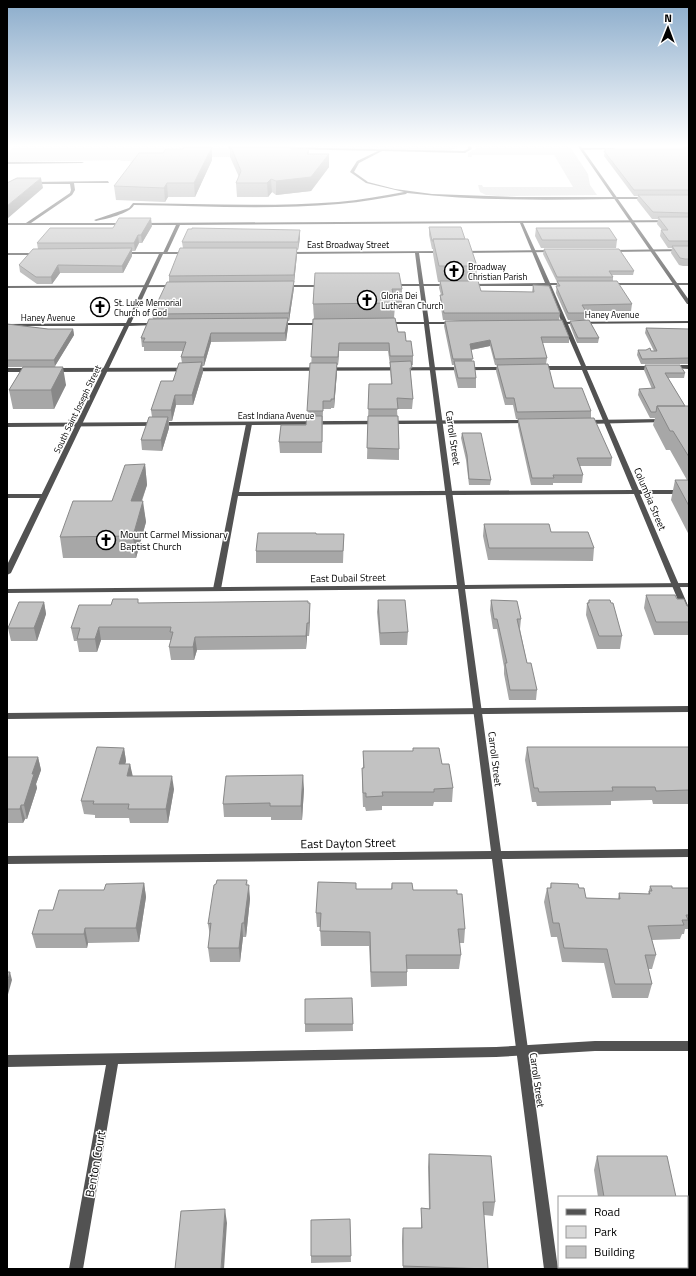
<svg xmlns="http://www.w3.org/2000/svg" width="696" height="1276" viewBox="0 0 696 1276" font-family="'Titillium Web',sans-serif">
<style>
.green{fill:#d9d9d9}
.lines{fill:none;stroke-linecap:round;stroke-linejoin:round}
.service{fill:#525252;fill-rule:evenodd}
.minor{fill:#525252;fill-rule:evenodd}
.tertiary{fill:#525252;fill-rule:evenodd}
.wall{fill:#a7a7a7}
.shaded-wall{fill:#888}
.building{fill:#c2c2c2;stroke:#888}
.labels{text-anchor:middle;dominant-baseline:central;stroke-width:3;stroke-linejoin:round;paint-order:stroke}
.far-street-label{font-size:9px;fill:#000;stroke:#fff}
.far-poi-label{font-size:9px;fill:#000;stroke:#fff;text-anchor:start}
.street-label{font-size:10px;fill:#000;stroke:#fff}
.poi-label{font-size:10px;fill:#000;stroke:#fff;text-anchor:start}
.near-street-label{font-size:12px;fill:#000;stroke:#fff}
</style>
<rect width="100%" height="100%" fill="#fff"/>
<path class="green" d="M15,145H224L223,147L236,151L235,157H198L166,163H130L131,161H120L121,160L7,162V153Z
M260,145H457L458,148L447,151Z
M474,145H569L588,174L590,185L597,195L497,196L486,195L480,192L478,185H482L483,187H573L554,155H472V157H468V153L476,149Z"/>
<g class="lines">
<path class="service" d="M229,145H232L231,147C241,151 248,146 257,145V147C248,152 237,152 228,148Z
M468,145H471L472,149L465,153L382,151L359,163L354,172L368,182L395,189L432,194L517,197H614L616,198L614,199C545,200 476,201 407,193L406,194C384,198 362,202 339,204C271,210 202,206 134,205C129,214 106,219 96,221L94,220L129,208L133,203C201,204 270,207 338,202C360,200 382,196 404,192L366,183L350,172L357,161L378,151L284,149L285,147L464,151L468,149Z
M108,181L109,183H74L75,190L72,195L31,223H126L127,225H7V223H26L70,193L71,190L70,184H32L31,182Z
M689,220V222L523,223L550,283H566L568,284L566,285H551L586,366H654L657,368L654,370H587L639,490H689V494H640L689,608V619L685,617L634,494L238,496L221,589L220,591H214L213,589L246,424L249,422L252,424L239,492L632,490L582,370H540L537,368L540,366H581L546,286H470L468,285L470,284L545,283L520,223L180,225L167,253L165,254L163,253L176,225H142L141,223Z
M608,283H689V285H608Z
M392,284H450L452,285L450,286H390V285Z
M176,285V286L174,287L7,288V286Z
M284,285H324L326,286L324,287H282V286Z
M672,365H689V369L670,368V366Z
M508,367L509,368L506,370L54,372L51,370L54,368Z
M7,368H30L33,370L30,372H7Z
M7,494H44L47,496L44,498H7Z
M689,706V712L7,719V713Z
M595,1041H689V1051H595L496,1057L118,1064L83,1269H69L106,1065L7,1067V1055L496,1047Z"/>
<path class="minor" d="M581,148H614L616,149L580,150Z
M7,162H82L84,163L7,164Z
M614,197H647L649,198L647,199H613Z
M689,249V251L610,252L608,251L610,250Z
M554,250L555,252L462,253L460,252L462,251Z
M443,251L442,253H419L429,322H454L456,323L454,324H429L465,585L689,583V587L465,589L501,851L689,849V857L502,859L558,1269H544L492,859L7,864V856L491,851L458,589L7,593V589L457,585L424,324H386L384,323L386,322H424L415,253L288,254L286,253L288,252Z
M122,252H188L190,253L188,254H163L131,323H156L158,324L156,325L129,326L11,573L7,575V565L124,326H7V324L126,323L159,254H121Z
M7,253H38L40,254L38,255H7Z
M689,321V323L554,324L552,323L554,322Z
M276,323H322L324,324L322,325H278L276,324Z"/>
<path class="tertiary" d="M580,145L689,300V304H687L577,145Z
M664,419L667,421L666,422L586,424L583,422L586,420Z
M528,420L531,422L530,423L7,427V423Z"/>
</g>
<path class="wall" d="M230,145H295L296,149H309V154H329V167L311,191L276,195L272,192L268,197H237L236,183L239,177L230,157Z
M676,145H689V266H683L679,265L671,253L672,248H668L660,236L661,230H662L657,224L658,219H652L637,200L638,196H634L604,156L605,149H683L684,146H677Z
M212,160L195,197H168L165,202L116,200L114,186Z
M152,226L142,243H139L135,251H132V256L123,273H60L52,284H37L20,272L19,265L38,249L37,243L113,228Z
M429,227L465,239L477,266L476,281L481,291L532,292L533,285L560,313L559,320L569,337V343H542L547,358L546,364L554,388L591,411V418L516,419L513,405H505L496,371L497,365H495L490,346L471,350L472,361L476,378V388H458L454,371V365H452L444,326L445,321L462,320H443L440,302V295H441L439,288L440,282H438L433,254V249H432L429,235Z
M536,228L617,240L616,248H541L535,236Z
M300,230V238L298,250H297V255L294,283V288L289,321H288V327L286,341L211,342L204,366H202L203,372L193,405H176L172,421H169V428L162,451L142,450L141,440L152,417L151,410L173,381L182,363L181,357L183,351H144V347H142L141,338L153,319L152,314L169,282V276L183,248L182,242Z
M544,249L634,271L633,275H612L613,277V281L632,304L631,311H586L587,313L586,320H568L556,293L557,282L543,254Z
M315,273L402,289V306H395L394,318L398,332L406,341L413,356V365H411V378L413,399L412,409H397L399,449V460L367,459L369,384H391L390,365L388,351H339L338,365H337V372L334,408H331V409H323L322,453H280L279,442L306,425L308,416L314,319L313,304Z
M570,321L599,338L598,343H577L570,325Z
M7,324L48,329H73L74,335L55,366L66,385L54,409H13L9,390L23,367H7Z
M646,328L689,329V364H641L637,355L638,350L654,351L645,333Z
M645,365L685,373L684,378H668L685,406H689V535L671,500L675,480H687L670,450H666L653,425L655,418H650L638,395L639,389H652L644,370Z
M518,419L612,458L611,466H579L583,475L582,483H553V485H531L518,426Z
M462,433L491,480L490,485H469L466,460L461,438Z
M145,464L147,485L142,501L146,522L136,558H63L60,537L112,501Z
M484,524L594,548L593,561L488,560L483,536Z
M344,534L343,563H256V551Z
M646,595L677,599L689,606V635H654L644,608Z
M378,600L408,632L407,645H380L377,612Z
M491,600L521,619L520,629L527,663L537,690L536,700H509L504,674V667L497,629H493L490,610Z
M589,600L622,636L620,649H597L586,615L587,603H588Z
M44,602L46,614L37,641H11L8,628Z
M139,603H310V616L309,636H307L306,649L197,650L194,660H171L169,647L171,640H101L97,652H79L77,641H74L71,628L111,605Z
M527,747H689V804H653L652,800L611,801V805L537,806L536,802H532L525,760Z
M124,748L126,761L125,764H130L132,776L174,789L168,823H130L129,818H95V815L84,814L81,801Z
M413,748L442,764L453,788L452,802H434L433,806H382V810L366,811L365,807H363L362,782V768H363V751H413Z
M7,757H38L41,770L36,784L37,788L27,819H25L23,823H7Z
M304,789L302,820H271V817H224L223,804Z
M144,883L146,897L139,942L88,943L87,948H36L32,934L53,910L104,890Z
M392,883L413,890L457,894L465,929L464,943H459L461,955L459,969H407V986L371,987L369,946H321L320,927H317L316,913L356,889H391Z
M551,883L579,888L586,898L618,899L619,893L648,894L650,886L672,888H689V929H685L684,934H682L680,939L652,940L656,955L652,969H648L652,984L648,998H612L604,963L562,962L557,937H551L544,902L547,888H550Z
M247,885L250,899L246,937H243L240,962H210L208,948L210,936L208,924Z
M352,998L353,1031L305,1032V1024Z
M429,1154L495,1202L493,1216L484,1215L488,1269H403L402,1241L403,1228H421V1208L429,1209L428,1167Z
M597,1156L676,1197H598L594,1170Z
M350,1219L351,1262L311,1263V1256Z
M687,1228L689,1237V1269H620V1267H687Z"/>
<path class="shaded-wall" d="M294,145H295L296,155L291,149Z
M212,147V160L195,197L194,183Z
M329,154V167L311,191L276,195V181Z
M41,178L43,188L7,219V206Z
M271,179L272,192L268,197L267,183Z
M167,183L168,197L165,202L164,188Z
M151,218L152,226L142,243L141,235Z
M300,230V238L298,250V242Z
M138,235L139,243L135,251L134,243Z
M132,248V256L123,273L122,266Z
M297,248V255L294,283V275Z
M58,265L60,273L52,284L51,277Z
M294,281V288L289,321V313Z
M288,318V327L286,341L285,333Z
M73,329L74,335L55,366L54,360Z
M211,333V342L204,366V357Z
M490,340V346L470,350V344Z
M339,343V351L338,365V357Z
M202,362L203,372L193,405L192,395Z
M337,363V372L334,408V399Z
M63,367L66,385L54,409L51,390Z
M175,395L176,405L172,421L171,410Z
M168,417L169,428L162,451L161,440Z
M145,464L147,485L134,522L131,501Z
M143,501L146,522L136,558L133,536Z
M44,602L46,614L37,641L34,628Z
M310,603V616L309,636V623Z
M307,623V636L306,649V636Z
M99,627L101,640L97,652L95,639Z
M195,637L197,650L194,660L193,647Z
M124,748L126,761L122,777L119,764Z
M38,757L41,770L36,784L37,788L27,819L24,805L32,774Z
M130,764L133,777L127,776Z
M303,775L304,789L302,820L301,806Z
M172,776L174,789L168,823L166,809Z
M21,805L25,819L23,823L20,809Z
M247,880L248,894L249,885L250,899L246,937L244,923Z
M144,883L146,897L139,942L136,928Z
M242,923L243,937L240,962L239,948Z
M85,928L88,943L87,948L84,934Z
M10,972L12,980L7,998V983Z
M225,1209L227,1223L224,1269H221Z"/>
<path class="building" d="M230,145H294L291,149H309L307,154H329L311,177L276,181L271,179L267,183H236L241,171Z
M684,146H689V190H634L604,151H606L605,149H686Z
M184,147H212L194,183H167L164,188L114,186L139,153H163L166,149H183Z
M17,178H41L7,206V183Z
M638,195H689V213L653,212Z
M658,217H689V241H669L661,230H668Z
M119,218H151L141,235H138L134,243H37L50,228H113Z
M429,227H461L465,239H433V241H432Z
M192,228L300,230L298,242H182L188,229H192Z
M536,228H609L617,240H542Z
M433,239H468L477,266H439Z
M672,246H689V259H685L680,258Z
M132,248L122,266L58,265L51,277H36L19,265L33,249Z
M180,248H297L294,275L169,276Z
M544,249H619L634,271H609L613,277H557Z
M315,273H399L402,289H392L395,303L313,304Z
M294,281L289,313L152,314L167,282Z
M440,281H478L481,291L534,292L533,285L549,286L560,313H444L440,295H443Z
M557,281H617L632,304L582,305L587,313H568L556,286H560Z
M288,318L285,333H211L204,357H181L186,342H143L145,338H141L149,319Z
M395,318L398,332H405L406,341H411L413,356H390L389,343H339L338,357H311L313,319Z
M562,320L569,337H541L547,358L495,359L490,340L470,344L473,359H453L445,321Z
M589,320L599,338H578L570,321Z
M7,324L48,329H73L54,360H7Z
M646,328L689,329V358L642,359L638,350H646L650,348L651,351H657Z
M411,361L412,368H410L413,399L397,398L398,409H368L369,384H392L390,362Z
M454,361H474L476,378H458Z
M202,362L192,395H175L171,410H151L161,381H173L179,363Z
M310,363H337L334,399H331V401H323V411H307Z
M548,364L554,388H582L591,411L517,412L514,398H506L497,365Z
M645,365H680L685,373H665L685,406H657L656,412H651L639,389L655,388Z
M23,367H63L51,390H9Z
M657,406H689V457L673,431H670Z
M307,416H322V442H279L281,425H306Z
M368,416H398L399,449L367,448Z
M149,417H168L161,440H141Z
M594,418L612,458H577L583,475H553L554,478H532L518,419Z
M462,433H481L491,480L469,479L467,455Z
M145,464L131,501H143L133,536L60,537L73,501H112L125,465Z
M675,480H689V506Z
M484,524H549L551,532H588L594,548H489Z
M258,533H316V534H344L343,551H256Z
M646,595H675L677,599H684L687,606H689V622H656Z
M113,599H138V603L308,601V603H310L309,623H307L306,636L195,637L193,647H169L173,632H170L171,627H99L95,639H77L80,628H71L79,605H111Z
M378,600H405L408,632L380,633Z
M491,600L517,601L521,619H517L527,663H531L537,690H510L505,663H507L497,619H494Z
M589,600H610L611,603H613L622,636H599L587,603H589Z
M19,602H44L34,628H8Z
M97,747L124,748L119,764H130L127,776H172L166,809H128L129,804H93L94,801H81Z
M527,747H689V790L656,791L655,787H612L613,791L539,792L538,788H534Z
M413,748H439L442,764H449L453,788L434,789V792H382L383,796L366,797V793H363L362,768H364L363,751H413Z
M7,757H38L32,774H34L24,805H21L20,809H7Z
M303,775L301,806H270V803L223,804L226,776Z
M217,880H247L246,885H249L244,923H242L239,948H208L211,923L208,924L214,885L216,884Z
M318,882L356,883V889H392V883H412L413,890H457V894H462L465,929H458L461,955H406L407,972H371L370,932L320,931L321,913H316Z
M144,883L136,928H85L84,934H32L39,910H53L59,890H104L106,884Z
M551,883L578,884L579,888H584L586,898L620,899L619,893L650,894L649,891H652L650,886H672V888H689V915H686L688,920H682L684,925L648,926L656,955H645L652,984H615L607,949L564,948L559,923H553L547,888H551Z
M7,972H10L7,983Z
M352,998L353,1024H305V999Z
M429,1154L491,1156L495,1202H483L488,1269L403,1266V1228H422L421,1208L430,1209Z
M597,1156H667L676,1197H604Z
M225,1209L221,1269H175L181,1211Z
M350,1219L351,1256H311V1220Z
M687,1228L689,1237V1261H687Z"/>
<linearGradient id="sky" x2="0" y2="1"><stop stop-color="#8baccb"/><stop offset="0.45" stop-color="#fff"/><stop offset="1" stop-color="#fff" stop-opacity="0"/></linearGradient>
<rect width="696" height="324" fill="url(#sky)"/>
<defs>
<symbol id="church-ring" viewBox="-11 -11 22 22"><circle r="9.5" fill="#fff" stroke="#000" stroke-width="1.5"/><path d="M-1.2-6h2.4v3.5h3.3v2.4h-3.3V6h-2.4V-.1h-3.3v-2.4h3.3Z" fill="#000"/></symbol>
</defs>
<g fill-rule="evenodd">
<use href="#church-ring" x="443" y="260" width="22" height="22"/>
<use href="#church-ring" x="356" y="289" width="22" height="22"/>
<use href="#church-ring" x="89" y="296" width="22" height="22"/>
<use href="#church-ring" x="95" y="529" width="22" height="22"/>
</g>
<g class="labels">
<g class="far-street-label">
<text x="348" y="244">East Broadway Street</text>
<text x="612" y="314">Haney Avenue</text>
<text x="48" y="317">Haney Avenue</text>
<text transform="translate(77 409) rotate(-64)">South Saint Joseph Street</text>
<text x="276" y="415">East Indiana Avenue</text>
</g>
<g class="far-poi-label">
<text x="468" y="266">Broadway<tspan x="468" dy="10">Christian Parish</tspan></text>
<text x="381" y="295">Gloria Dei<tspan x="381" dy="10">Lutheran Church</tspan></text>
<text x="114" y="302">St. Luke Memorial<tspan x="114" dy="10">Church of God</tspan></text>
</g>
<g class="street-label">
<text transform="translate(453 438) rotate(82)">Carroll Street</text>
<text transform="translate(650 499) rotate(67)">Columbia Street</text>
<text transform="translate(348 578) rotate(-1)">East Dubail Street</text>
<text transform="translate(495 759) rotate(83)">Carroll Street</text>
<text transform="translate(537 1080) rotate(82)">Carroll Street</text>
</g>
<g class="poi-label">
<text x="120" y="534">Mount Carmel Missionary<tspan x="120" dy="12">Baptist Church</tspan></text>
</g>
<g class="near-street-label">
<text transform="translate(348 843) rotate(-1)">East Dayton Street</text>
<text transform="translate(95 1164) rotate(-80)">Benton Court</text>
</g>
</g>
<rect width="696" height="1276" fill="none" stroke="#000000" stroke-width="16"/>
<rect x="558" y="1196" width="130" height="72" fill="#ffffff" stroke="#999999"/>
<rect x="566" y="1209" width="20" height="6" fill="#525252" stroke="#999999"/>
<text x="594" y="1216" font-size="12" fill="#000000">Road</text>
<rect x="566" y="1226" width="20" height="12" fill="#d9d9d9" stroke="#999999"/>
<text x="594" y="1236" font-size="12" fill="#000000">Park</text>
<rect x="566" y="1246" width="20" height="12" fill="#c2c2c2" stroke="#999999"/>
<text x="594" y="1256" font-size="12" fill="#000000">Building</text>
<g transform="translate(668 28) rotate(1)" stroke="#ffffff" stroke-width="3" paint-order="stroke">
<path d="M0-3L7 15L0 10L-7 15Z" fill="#000000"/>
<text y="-6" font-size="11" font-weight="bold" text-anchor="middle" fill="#000000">N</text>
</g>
</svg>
